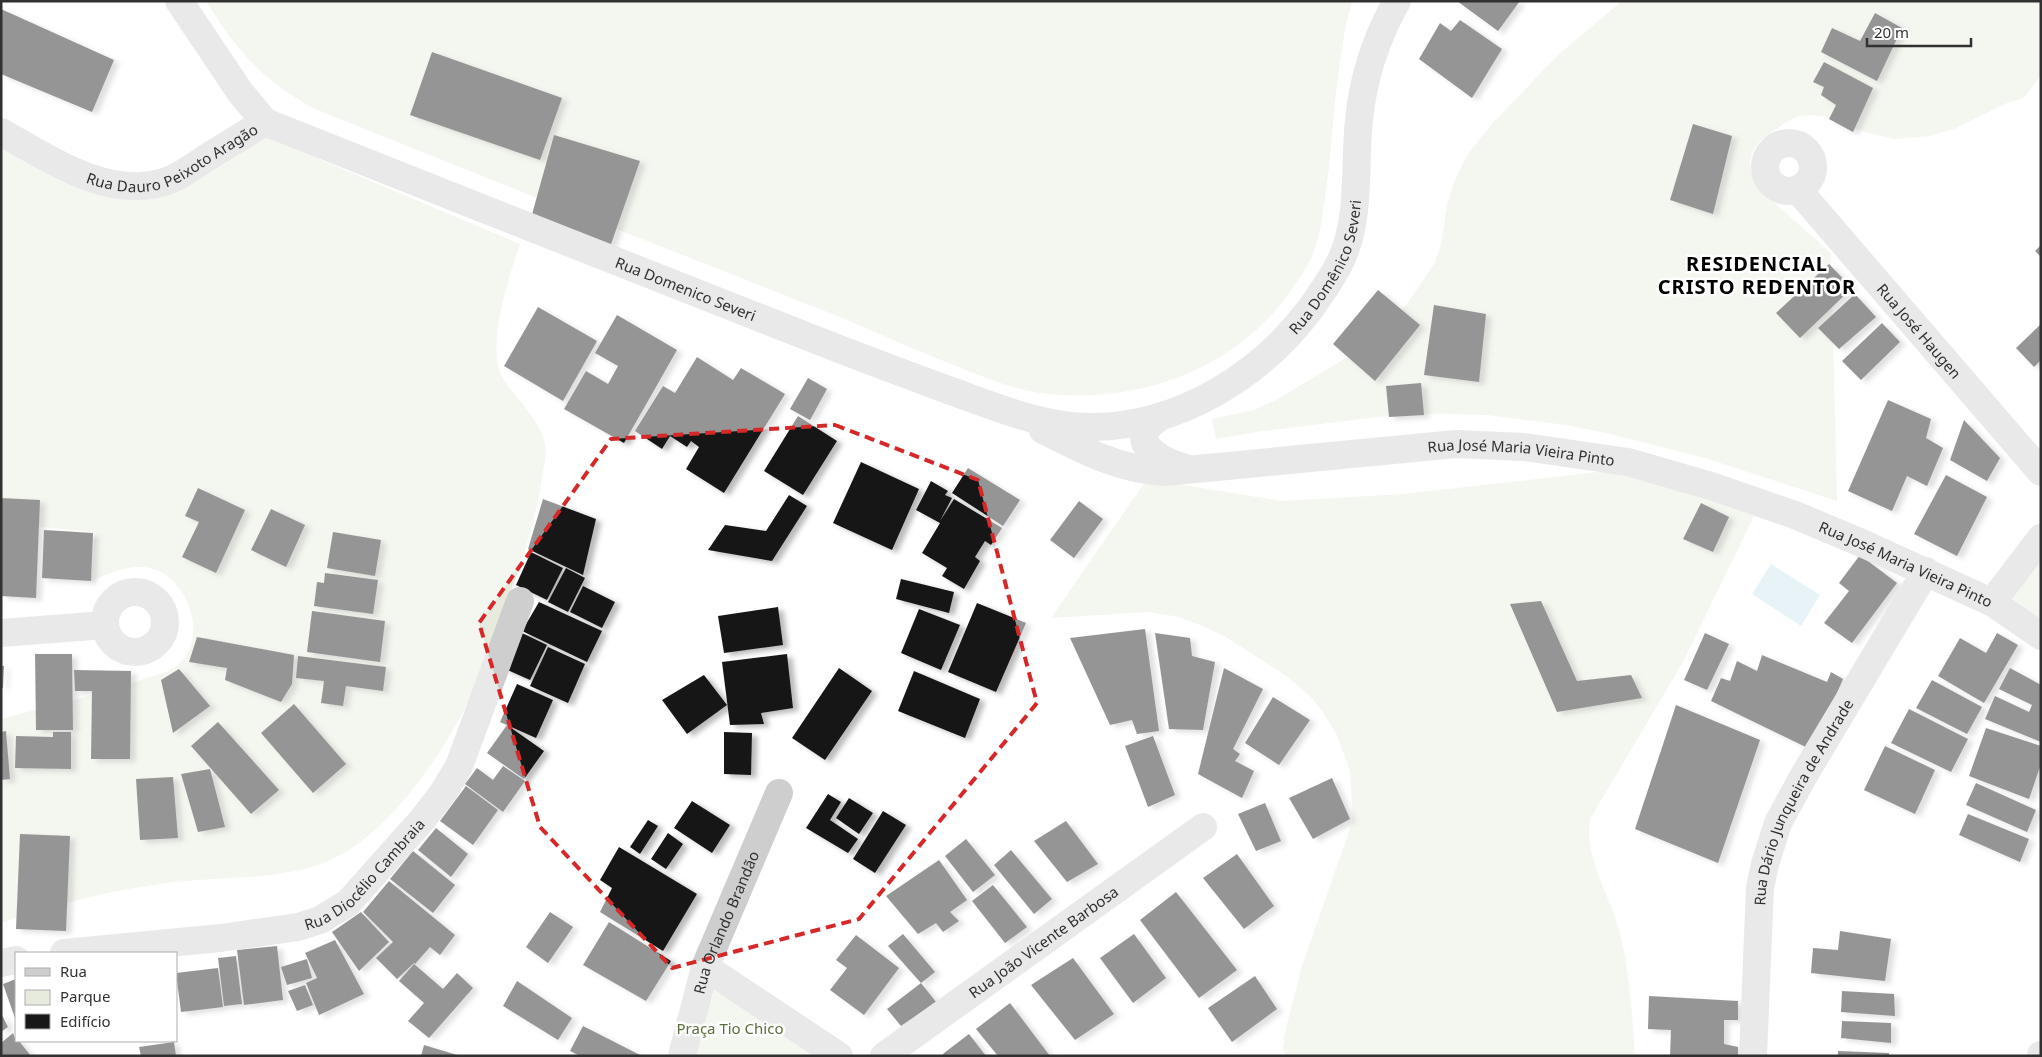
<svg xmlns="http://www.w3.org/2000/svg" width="2042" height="1057" viewBox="0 0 2042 1057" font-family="'Noto Sans',sans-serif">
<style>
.green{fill:#e6ebdd}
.water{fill:#cce4ee}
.building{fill:#181818;filter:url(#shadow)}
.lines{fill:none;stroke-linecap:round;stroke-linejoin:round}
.minor{stroke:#cecece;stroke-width:28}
.marked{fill:none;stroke:#d62828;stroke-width:4;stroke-dasharray:10 6;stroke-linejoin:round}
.labels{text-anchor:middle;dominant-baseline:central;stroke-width:5;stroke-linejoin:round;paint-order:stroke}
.street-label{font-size:15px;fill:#313131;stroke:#fff}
.park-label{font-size:15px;fill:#5a6f3d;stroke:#fff}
.district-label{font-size:20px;font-weight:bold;letter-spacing:1px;fill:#000;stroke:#fff}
</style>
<defs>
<filter id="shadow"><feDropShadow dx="5.5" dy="3" stdDeviation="2.5" flood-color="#0004"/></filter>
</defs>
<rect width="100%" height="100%" fill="#fff"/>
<path class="green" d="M206,1H1353C1346,18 1344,37 1341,55C1333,105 1332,155 1324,205C1322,218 1320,232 1316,245C1312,260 1302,275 1293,287C1242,364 1152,400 1062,395C1024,394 991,380 956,366C914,350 872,330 830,313C658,245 485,178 313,108C262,80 236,50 206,1Z
M1622,1H2041V75L2024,98L2007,103L1956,128L1930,136L1894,139L1865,132L1824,116L1810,115L1799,116L1786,122L1760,141L1752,152L1750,165L1753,177L1777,205L1831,253L1837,501L1705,458L1607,433L1566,425L1487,415L1410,413L1263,431L1216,439L1212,419L1254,410L1276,400L1351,355L1392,321L1407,304L1434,264L1441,245L1447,204L1456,177L1468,154L1490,126L1558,55Z
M262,135L520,244C509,277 484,349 504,380C518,402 544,423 546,451C546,457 544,465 543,472C538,505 530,536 519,568C507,604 495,640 480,676C453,741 388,842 318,865C277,879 218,877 174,882C115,889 56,904 1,923V719C49,706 98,695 144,679C156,675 170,672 179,664C209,636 188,577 150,568C130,563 109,574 91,581L95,532L1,523V140L109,192Z
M1616,470L1696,493L1754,516L1683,662L1590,819C1584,859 1609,892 1619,930C1630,971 1632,1014 1635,1056H1285L1283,1048L1285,1032L1302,966L1353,820L1350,771L1336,733L1322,711L1310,696L1285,675L1226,637L1205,627L1179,617L1148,612L1051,618L1147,479L1281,501L1404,494Z
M2041,554V625L2007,601Z
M712,983L820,1056H695Z"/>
<path class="water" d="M1771,564L1820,595L1801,626L1752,594Z"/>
<path class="building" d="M1457,1H1520L1498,31Z
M1,9L114,60L92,112L1,74Z
M1875,13L1902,28L1877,81L1821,52L1832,28L1860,41Z
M1460,20L1502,49L1472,98L1419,59L1440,23L1451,31Z
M432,52L562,98L540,160L410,115Z
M1824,62L1873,88L1853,132L1829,119L1836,105L1821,95L1824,87L1813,82Z
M1693,124L1732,136L1713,214L1670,200Z
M554,135L640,161L610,247L531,218Z
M2041,245V257L2035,251Z
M1829,264L1852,288L1800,338L1776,313Z
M1378,290L1420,325L1375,381L1333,344Z
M1855,294L1876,317L1839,349L1818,328Z
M1434,305L1486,314L1479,382L1424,375Z
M538,307L597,341L563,401L504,366Z
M617,315L677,350L624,443L564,409L586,371L608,384L618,366L595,353Z
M1882,323L1900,342L1861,380L1842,361Z
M2041,324V360L2034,367L2016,348Z
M697,357L733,380L741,368L785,394L724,493L686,469L699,447L691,441L687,447L670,436L662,449L635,431L663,386L675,393Z
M808,378L827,389L810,420L790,409Z
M1421,383L1424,415L1389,417L1386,386Z
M1888,400L1931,419L1926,438L1943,448L1927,486L1907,476L1892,511L1848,491Z
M798,416L837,441L803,495L764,471Z
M1964,420L2000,458L1987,481L1950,460Z
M861,462L919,489L892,550L833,523Z
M968,468L1020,500L1003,526L952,493Z
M1946,475L1987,497L1957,556L1914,534Z
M931,481L948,491L945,495L952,498L940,521L954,499L1002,528L991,545L985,541L975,557L980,561L964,589L942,576L947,568L922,553L940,523L916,510Z
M198,488L245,510L216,573L182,557L199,522L185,516Z
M789,495L807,506L772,561L708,550L725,525L766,531Z
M1,498L40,500L36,598L1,596Z
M543,499L596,519L583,575L528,549Z
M1079,501L1103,519L1074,558L1050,540Z
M1701,503L1729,517L1713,552L1683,539Z
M271,509L305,525L286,567L251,550Z
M44,530L93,533L91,581L42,578Z
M333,532L381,540L375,576L327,568Z
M531,552L563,568L547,600L516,585Z
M1860,555L1897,583L1852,643L1824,623L1849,591L1839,583Z
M566,568L585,578L568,612L548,602Z
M325,573L378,580L373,614L314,606L317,582L324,583Z
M901,579L954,592L949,613L896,599Z
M583,586L615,602L602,628L570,612Z
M1541,601L1577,681L1631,675L1642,698L1557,712L1510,604Z
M539,602L602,631L587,662L522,631Z
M977,603L1026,623L996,692L948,672Z
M778,607L783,645L724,653L718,616Z
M919,609L960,625L941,670L901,653Z
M312,611L385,621L380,662L307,652Z
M1145,629L1159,731L1137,734L1132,720L1110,725L1070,638Z
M520,632L547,645L530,680L503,668Z
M1155,633L1190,638L1192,656L1215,662L1203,730L1169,729Z
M1705,633L1729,644L1707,690L1684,680Z
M1997,633L2018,645L1984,703L1938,676L1960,638L1986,653Z
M197,637L294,655L292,684L281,702L225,680L227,668L189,662Z
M548,647L585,664L568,703L530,686Z
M35,654H72L73,730H36Z
M787,654L793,708L761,713L764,724L730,725L722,662Z
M1762,655L1827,682L1831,672L1843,679L1812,750L1711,701L1721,678L1730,681L1737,661L1757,671Z
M298,656L386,667L383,691L346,686L343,706L321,703L324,681L296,678Z
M1,666H4L3,688H1Z
M839,668L872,691L825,760L792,738Z
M1224,668L1263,689L1233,749L1240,754L1235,761L1254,771L1242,798L1198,774Z
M2010,668L2041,685V742L1985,719L1995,696L2029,712L2032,705L1999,689Z
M179,669L210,706L173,733L161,680Z
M74,670L131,671L130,759H91L92,691H75Z
M914,671L980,699L965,738L898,711Z
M704,675L727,705L687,734L662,700Z
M1932,680L1982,707L1967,734L1916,708Z
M517,684L553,700L536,738L500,722Z
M1273,697L1310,720L1279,765L1245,743Z
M294,704L346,764L313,793L261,733Z
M1676,705L1760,740L1718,863L1635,829Z
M1909,709L1968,739L1951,772L1891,743Z
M218,722L279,790L251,814L191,746Z
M507,725L544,751L524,779L487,753Z
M1986,728L2041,746V764L2029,799L1969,776Z
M6,731L10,779L1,780V732Z
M53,732H71V769L15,768L16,736L53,737Z
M724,732L752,733L751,775L724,774Z
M1153,736L1175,795L1148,807L1125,746Z
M1885,746L1935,770L1915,814L1864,790Z
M503,766L525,781L503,812L465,784L477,768L493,780Z
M210,769L225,827L198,832L181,774Z
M173,777L178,838L140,840L136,779Z
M1332,778L1350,819L1313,839L1289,798Z
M1976,783L2036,810L2027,832L1966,805Z
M466,786L498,810L473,845L440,821Z
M828,794L841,802L830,820L858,839L848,853L806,828Z
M849,798L873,813L859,834L836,818Z
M692,801L730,825L712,853L674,828Z
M1265,803L1281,841L1256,851L1238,814Z
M883,811L906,825L875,873L853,859Z
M1968,814L2029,839L2020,862L1959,835Z
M648,820L658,826L640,854L630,847Z
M1066,821L1098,864L1067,882L1034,841Z
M436,828L468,854L451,877L418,850Z
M668,833L683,844L666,869L651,859Z
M20,834L70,836L66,931L16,929Z
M966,839L995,875L973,892L945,856Z
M619,847L697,894L663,951L600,912L612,888L600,880Z
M1011,850L1052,899L1034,914L994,865Z
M413,851L455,885L433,913L390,879Z
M1237,854L1274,906L1244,929L1203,878Z
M939,860L967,900L950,912L959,921L943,932L936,923L918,934L886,896Z
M389,881L455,935L440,955L430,947L415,964L363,912Z
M993,885L1027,927L1005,943L972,901Z
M1176,892L1237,970L1199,998L1140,920Z
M361,912L389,942L359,971L332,932Z
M550,912L573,927L548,963L526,947Z
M609,922L671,961L646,1001L583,965Z
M1840,931L1891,939L1885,981L1811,973L1813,948L1838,950Z
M903,934L935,972L921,983L888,946Z
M1134,934L1166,978L1133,1003L1100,958Z
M856,935L899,968L864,1015L830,990L847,968L836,960Z
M335,940L364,994L319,1015L306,983L317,978L305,953Z
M393,942L414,963L397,979L376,958Z
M277,946L283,1000L244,1005L237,950Z
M236,956L242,1004L224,1006L218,958Z
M1073,958L1114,1014L1075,1040L1031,985Z
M307,959L312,978L287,985L281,967Z
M414,964L443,989L457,973L473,988L429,1038L408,1021L424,1003L399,981Z
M218,968L223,1007L181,1012L176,973Z
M1255,976L1277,1009L1232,1042L1208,1008Z
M16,979V1021L3,984Z
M517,981L572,1018L558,1040L503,1006Z
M921,983L936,1002L901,1026L887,1009Z
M305,985L313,1005L297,1011L288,991Z
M1842,991L1894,994L1895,1016L1841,1012Z
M1649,996L1738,1001V1020H1724V1044L1738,1047V1056H1670L1671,1030L1648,1029Z
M1010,1003L1050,1056H998L976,1029Z
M1,1013L8,1027L1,1032Z
M1842,1021L1891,1023V1043L1841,1038Z
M583,1026L642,1056H580L570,1051Z
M13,1033L16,1041H19L31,1056H1V1043Z
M969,1034L986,1056H942L944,1053Z
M174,1042L176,1056H141L139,1047Z
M424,1045L457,1055V1056H421Z
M1838,1051L1889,1053V1056H1838Z"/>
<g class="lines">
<g class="minor">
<path id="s1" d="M179,1L240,92L265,122C445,194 626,265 806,336C854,355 902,373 951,391C996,407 1044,428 1093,427C1180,426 1260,376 1311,308C1322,292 1334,276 1342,258C1361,214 1354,165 1359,120C1363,78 1376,38 1397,1"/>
<path id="s2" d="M1,132C50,159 109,201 167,181C181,176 194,166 206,158C226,146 245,134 265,122"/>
<circle cx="1789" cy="167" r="24"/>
<path id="s3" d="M1798,190L2041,472"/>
<path d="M1162,416C1122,439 1158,460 1185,468"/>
<path id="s4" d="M1043,430C1082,450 1120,470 1165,472L1456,444L1525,447L1628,462L1711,486L1795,515L1864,544L1993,603L2041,636"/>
<circle cx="135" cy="622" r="30"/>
<path d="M1992,602L2041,538"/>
<path d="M1,633L105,625"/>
<path id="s5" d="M64,953L221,938L298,927L320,920L348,903L422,820L443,793L459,766L520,601"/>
<path d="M1,963L16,960"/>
<path d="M705,967L839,1056"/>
<path id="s6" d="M682,1056L705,967L779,793"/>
<path id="s7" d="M884,1056L1203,827"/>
<path id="s8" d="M1753,1056L1760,888L1765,864L1778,823L1803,777L1926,571"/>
<path d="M2041,1056V1055"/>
</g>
</g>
<path d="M0 0H2042V1057H0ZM835,425L978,480L1037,703L859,919L672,968L540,827L479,623L611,439Z" fill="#fff" fill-opacity=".55" fill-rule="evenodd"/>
<path class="marked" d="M835,425L978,480L1037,703L859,919L672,968L540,827L479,623L611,439Z"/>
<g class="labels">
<g class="street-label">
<text stroke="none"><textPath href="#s2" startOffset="190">Rua Dauro Peixoto Aragão</textPath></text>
<text stroke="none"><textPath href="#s1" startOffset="1334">Rua Domênico Severi</textPath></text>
<text stroke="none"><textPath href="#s1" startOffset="601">Rua Domenico Severi</textPath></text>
<text stroke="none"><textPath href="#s3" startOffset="186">Rua José Haugen</textPath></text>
<text stroke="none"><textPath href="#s4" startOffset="488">Rua José Maria Vieira Pinto</textPath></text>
<text stroke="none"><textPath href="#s4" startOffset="892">Rua José Maria Vieira Pinto</textPath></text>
<text stroke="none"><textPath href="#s8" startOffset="264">Rua Dário Junqueira de Andrade</textPath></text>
<text stroke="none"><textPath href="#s5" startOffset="322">Rua Diocélio Cambraia</textPath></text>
<text stroke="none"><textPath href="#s6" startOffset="141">Rua Orlando Brandão</textPath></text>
<text stroke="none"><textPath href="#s7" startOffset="196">Rua João Vicente Barbosa</textPath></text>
</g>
<g class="park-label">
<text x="730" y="1028">Praça Tio Chico</text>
</g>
<g class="district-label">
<text x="1757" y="263">RESIDENCIAL<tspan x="1757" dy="23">CRISTO REDENTOR</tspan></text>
</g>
</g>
<rect width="2042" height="1057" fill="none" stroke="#313131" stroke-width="5"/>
<rect x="15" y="952" width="162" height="90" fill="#ffffff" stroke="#adadad"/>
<rect x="25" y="968" width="25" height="8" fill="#cecece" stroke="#adadad"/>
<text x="60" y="977" font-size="15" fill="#313131">Rua</text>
<rect x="25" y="990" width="25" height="15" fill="#e6ebdd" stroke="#adadad"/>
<text x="60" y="1002" font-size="15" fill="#313131">Parque</text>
<rect x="25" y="1014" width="25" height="15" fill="#181818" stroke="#adadad"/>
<text x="60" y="1027" font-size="15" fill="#313131">Edifício</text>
<path d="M1867 38v8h104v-8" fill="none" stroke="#313131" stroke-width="2.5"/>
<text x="1874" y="38" font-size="15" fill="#313131" stroke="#ffffff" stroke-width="4" paint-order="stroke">20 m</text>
</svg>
